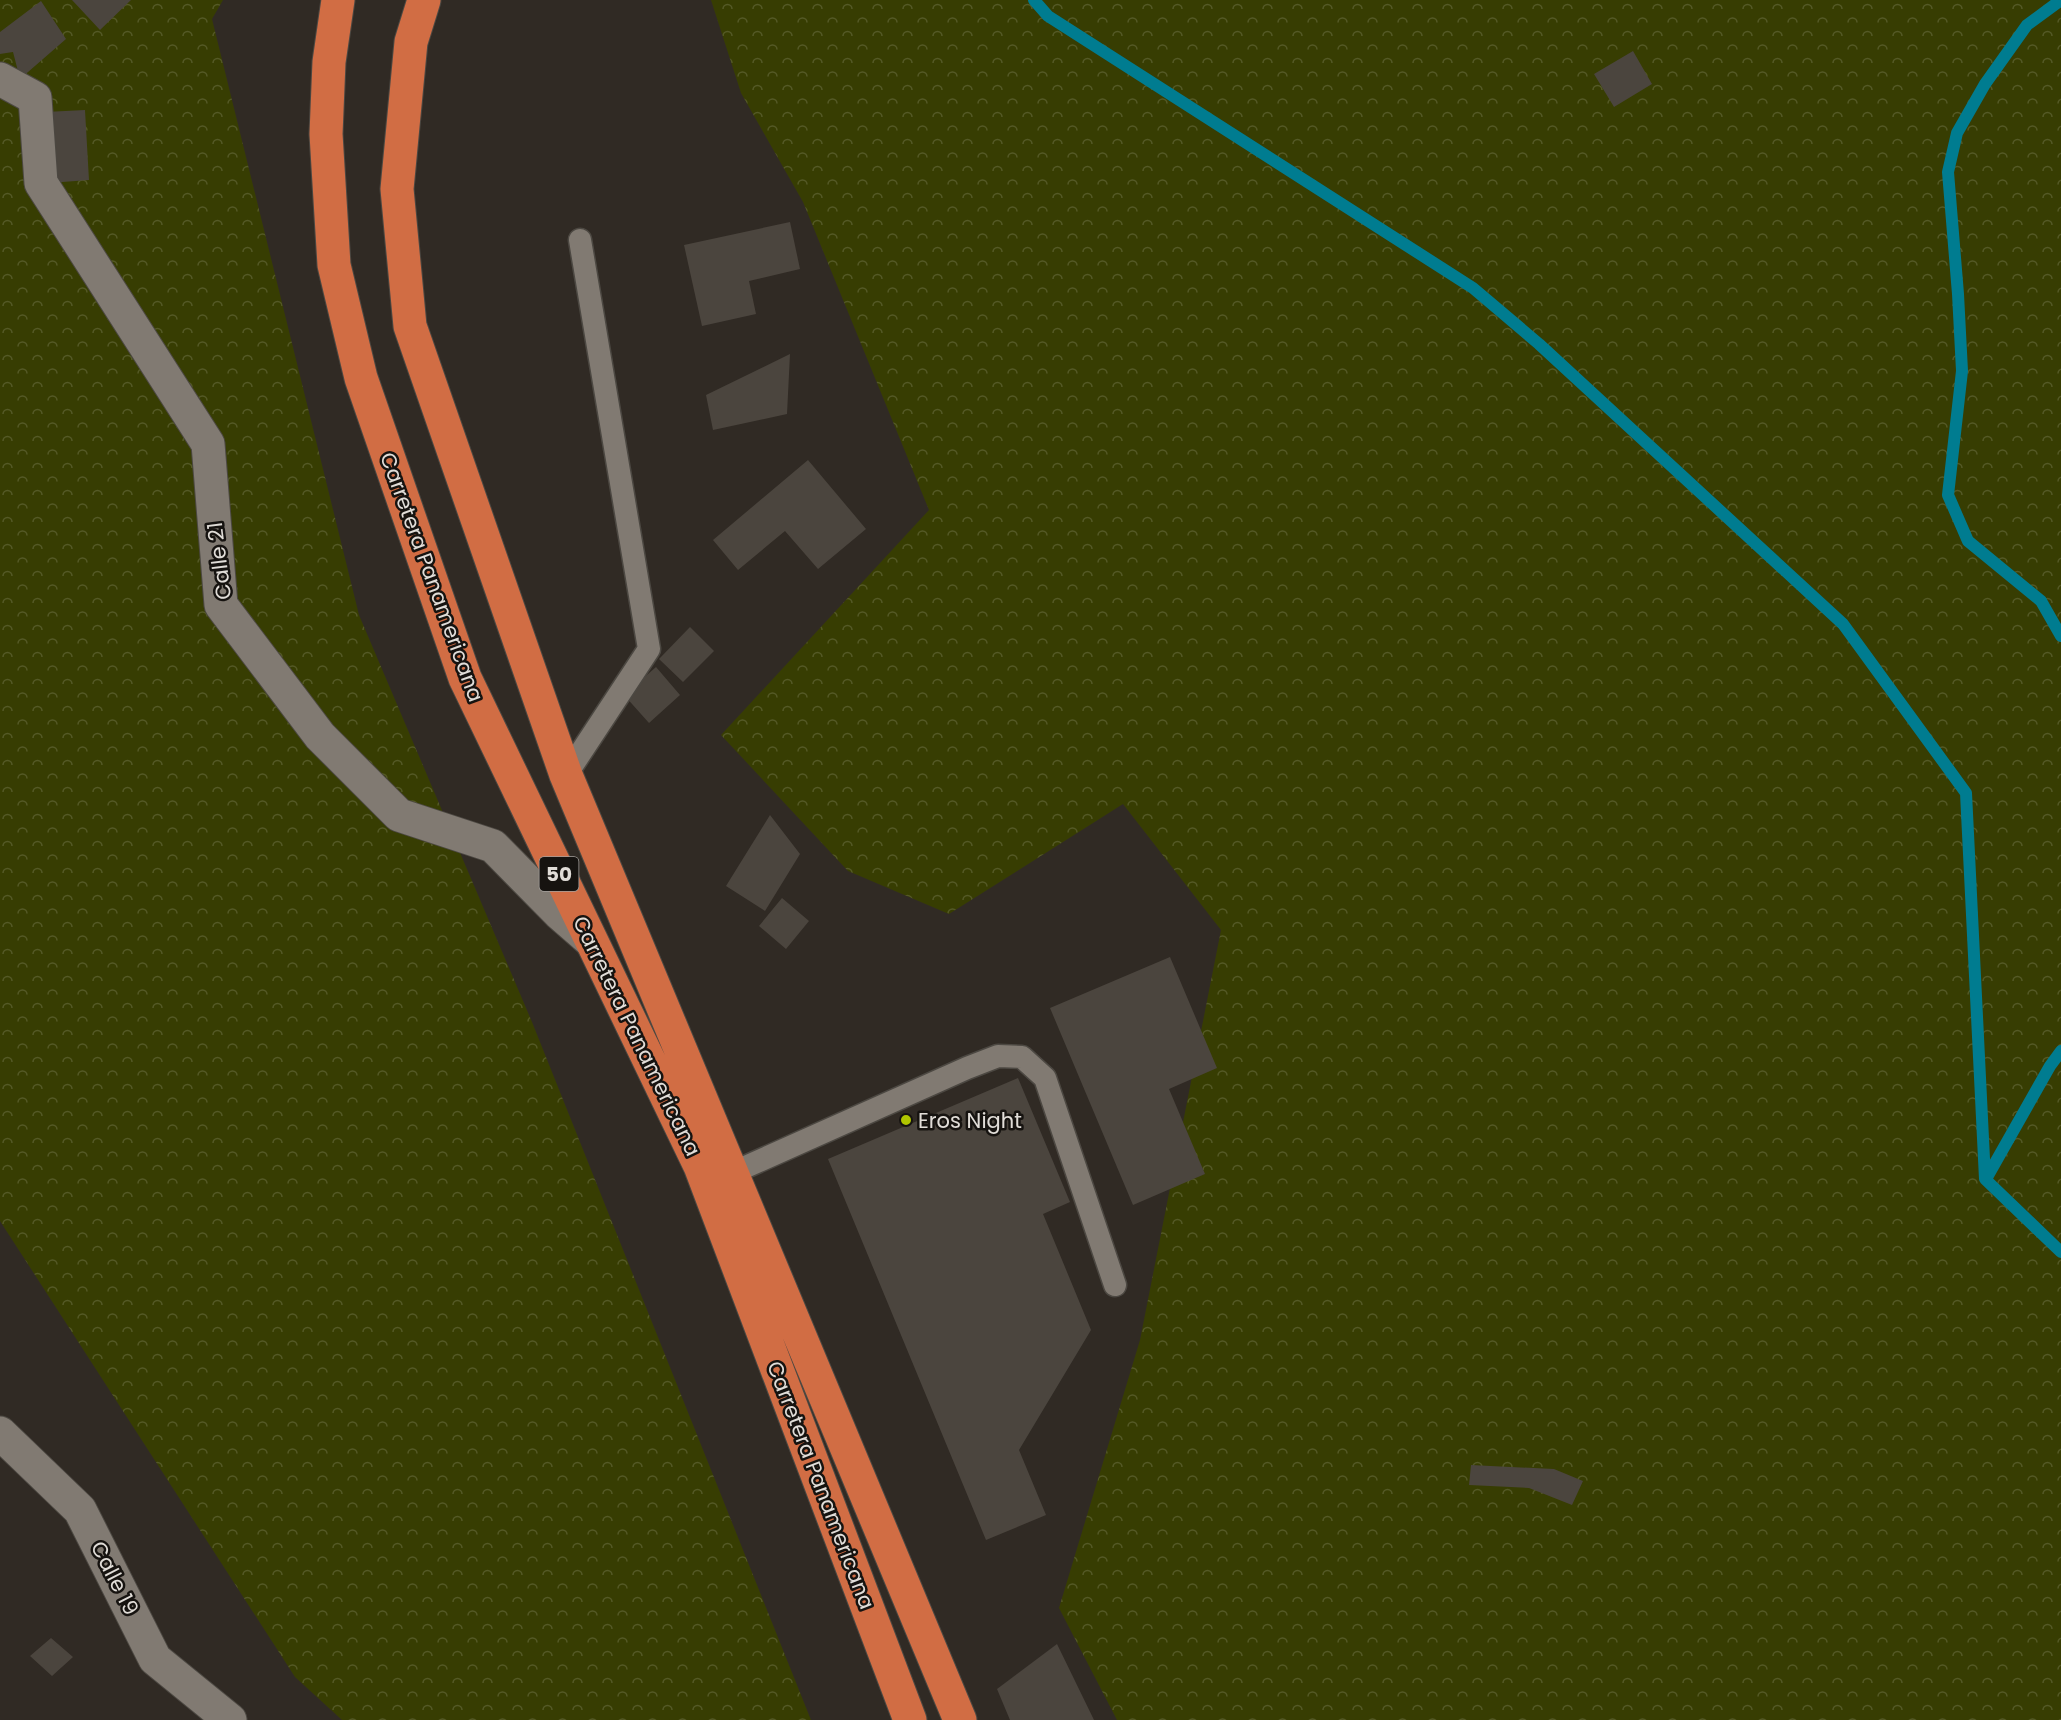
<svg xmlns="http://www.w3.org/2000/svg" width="2061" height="1720" viewBox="0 0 2061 1720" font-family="Poppins,sans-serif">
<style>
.forest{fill:url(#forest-crowns)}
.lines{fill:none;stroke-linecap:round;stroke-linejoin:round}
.stream{stroke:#007c90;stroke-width:12}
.building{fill:#4b453e}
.lane-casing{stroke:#4c4842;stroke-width:25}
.street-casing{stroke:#4c4842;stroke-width:35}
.highway-casing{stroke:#4c4842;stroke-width:35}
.lane{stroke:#817a72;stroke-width:22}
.street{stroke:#817a72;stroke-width:33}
.highway{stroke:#d16d44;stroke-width:33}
.poi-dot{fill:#b0c500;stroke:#161310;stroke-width:2}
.labels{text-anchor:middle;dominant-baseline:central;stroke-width:5;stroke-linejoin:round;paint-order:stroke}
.shield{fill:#161310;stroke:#a4a09c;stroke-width:1.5}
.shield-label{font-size:20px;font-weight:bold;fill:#e1ddd8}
.street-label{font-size:21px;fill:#e1ddd8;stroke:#161310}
.poi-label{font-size:21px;fill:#e1ddd8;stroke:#161310;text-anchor:start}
</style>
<defs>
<pattern id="forest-crowns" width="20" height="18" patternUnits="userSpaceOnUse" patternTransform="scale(1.5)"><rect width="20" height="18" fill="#373d02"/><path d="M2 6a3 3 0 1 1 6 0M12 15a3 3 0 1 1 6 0" fill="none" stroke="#545926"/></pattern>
</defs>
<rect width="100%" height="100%" fill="#302a24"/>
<path class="forest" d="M0,0H223L212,19L359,615L532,1022L811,1720H342L295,1677L0,1221Z
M711,0H2061V1720H1117L1059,1608L1140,1340L1221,930L1123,804L949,914L848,871L721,735L929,510L803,202L741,93Z"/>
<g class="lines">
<path class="stream" d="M1034,0L1048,16L1473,288L1539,344L1843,624L1966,793L1985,1179L2061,1252
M2061,0L2027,25L1985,84L1957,133L1948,172L1958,294L1962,371L1948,495L1968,541L2041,601L2061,636
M1986,1179L2050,1066L2061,1051"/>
</g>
<path class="building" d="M72,0H131L100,30Z
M41,1L66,39L20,79L13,52L0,54V32Z
M1633,51L1652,84L1614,107L1594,74Z
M85,110L89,180L49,183L45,112Z
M790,222L800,269L749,281L756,314L702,326L684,245Z
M790,354L787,414L713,430L706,395Z
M808,460L866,529L818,569L785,531L738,570L713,540Z
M690,627L714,651L683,682L659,659Z
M656,667L680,695L649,723L624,695Z
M770,815L800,854L765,911L726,886Z
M782,898L809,921L786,949L759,926Z
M1170,957L1217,1068L1169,1089L1205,1174L1133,1205L1050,1008Z
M1018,1078L1070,1202L1043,1214L1091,1330L1019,1450L1046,1515L986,1540L828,1159Z
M1471,1465L1554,1469L1583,1481L1572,1505L1529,1488L1469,1485Z
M51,1638L73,1657L52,1676L30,1656Z
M1057,1644L1094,1720H1010L997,1689Z"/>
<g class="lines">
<defs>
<path id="lane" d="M566,775L649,649L580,240
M732,1173L967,1068L998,1056L1022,1057L1045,1078L1115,1285"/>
<path id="street" d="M0,79L35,98L41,183L208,444L221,605L320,736L399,815L493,846L559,913L590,940
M0,1433L80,1510L155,1659L230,1720"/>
<path id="highway" d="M338,0L329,62L326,134L334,265L361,378L465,678L700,1166L910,1720
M424,0L411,42L397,189L410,326L566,775L960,1720"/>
</defs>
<use href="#lane" class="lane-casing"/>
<use href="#street" class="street-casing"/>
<use href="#highway" class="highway-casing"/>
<use href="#lane" class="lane"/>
<use href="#street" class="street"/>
<use href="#highway" class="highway"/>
</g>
<circle class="poi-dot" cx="906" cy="1120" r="6"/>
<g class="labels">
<rect class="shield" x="539.5" y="857" width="39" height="34" rx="4.5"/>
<g class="shield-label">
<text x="559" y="874">50</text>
</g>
<g class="street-label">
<text transform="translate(219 561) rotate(-97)">Calle 21</text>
<text transform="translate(432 577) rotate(70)">Carretera Panamericana</text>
<text transform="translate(637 1036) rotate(64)">Carretera Panamericana</text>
<text transform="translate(821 1485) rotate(69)">Carretera Panamericana</text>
<text transform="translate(115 1578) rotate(63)">Calle 19</text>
</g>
<g class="poi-label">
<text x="918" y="1120">Eros Night</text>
</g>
</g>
</svg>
